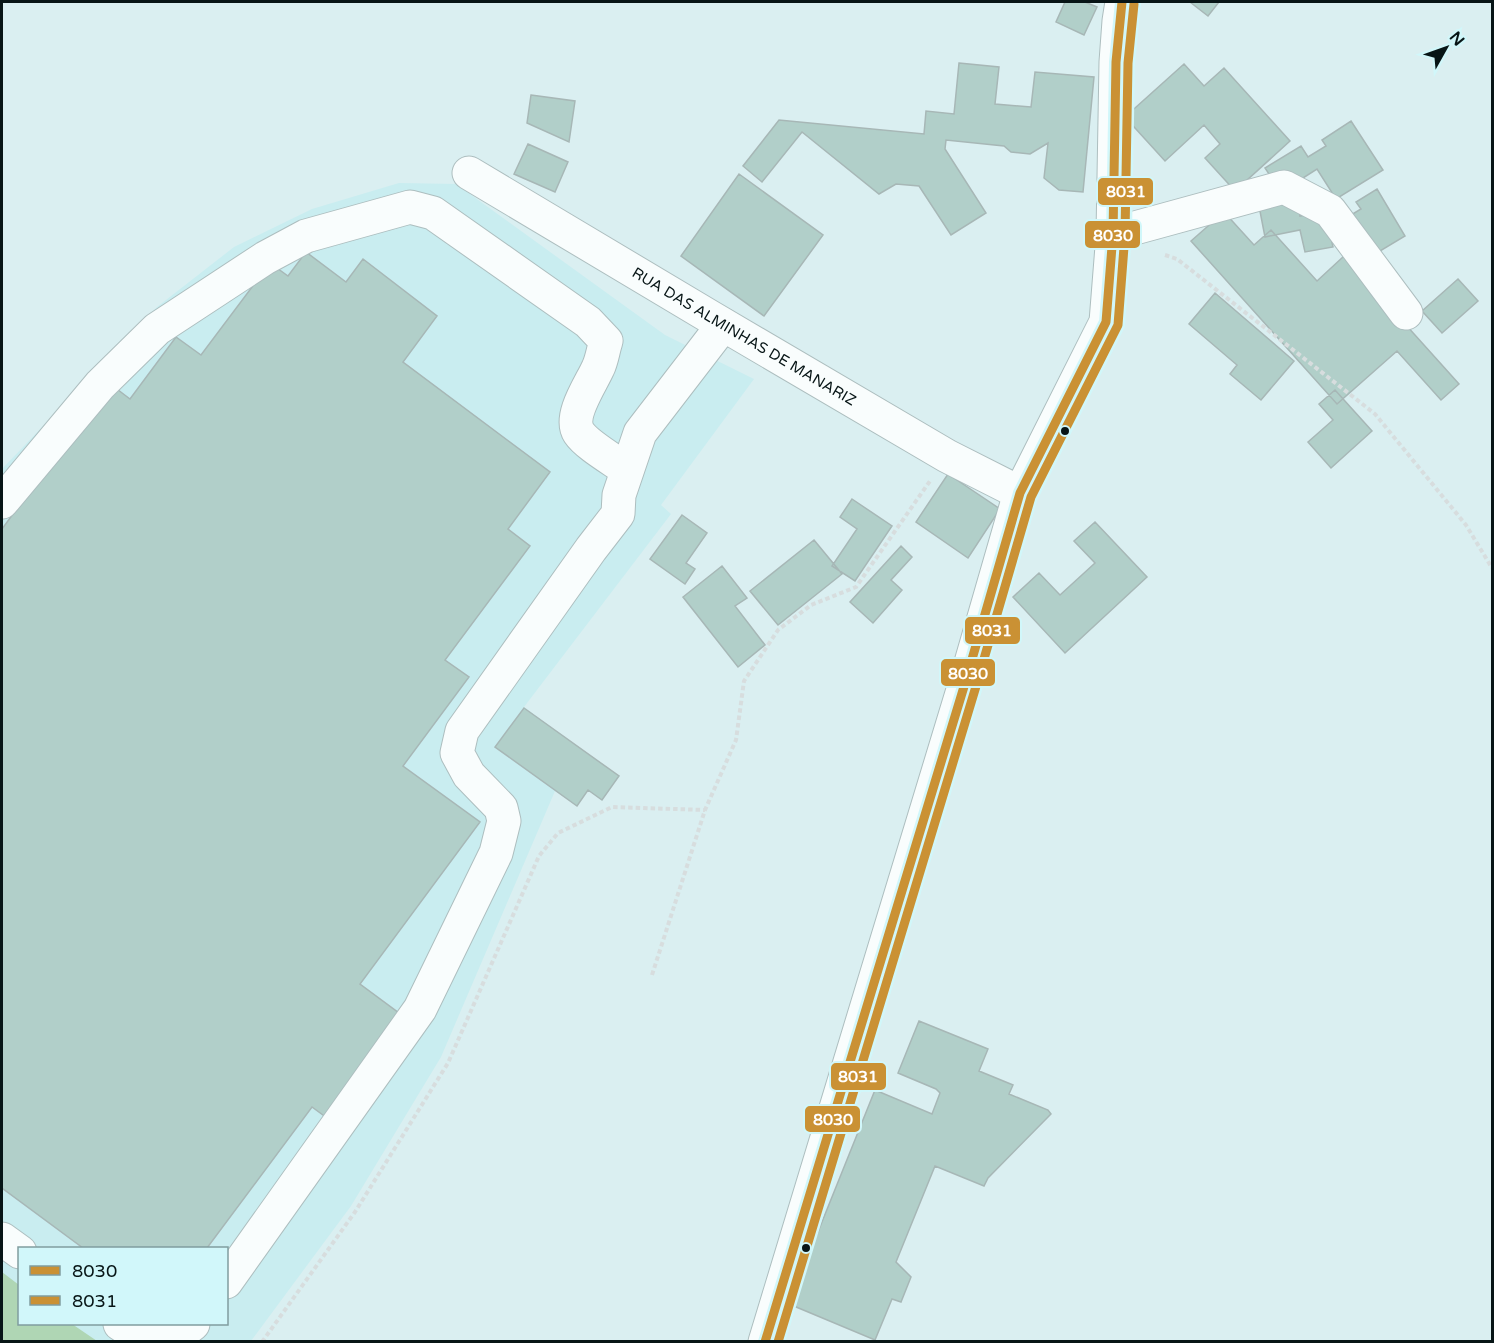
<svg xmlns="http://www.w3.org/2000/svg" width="1494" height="1343" viewBox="0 0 1494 1343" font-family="'Varela Round',sans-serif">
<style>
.built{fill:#c9edf0;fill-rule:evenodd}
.forest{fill:#afd6b4}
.building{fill:#b1cfc9;stroke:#a7b7b6;stroke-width:1.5}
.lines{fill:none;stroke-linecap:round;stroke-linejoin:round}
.minor-casing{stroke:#adbebf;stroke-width:35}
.path{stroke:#d7ddde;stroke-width:4;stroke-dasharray:4.5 3;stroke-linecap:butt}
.minor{stroke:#f9fdfd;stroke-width:33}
.bus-1-casing{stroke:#d1f7fa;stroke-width:14}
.bus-2-casing{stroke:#d1f7fa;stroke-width:14}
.bus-1{stroke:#ca9134;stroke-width:9}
.bus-2{stroke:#ca9134;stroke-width:9}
.bus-dot{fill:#071516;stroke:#d1f7fa;stroke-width:2}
.labels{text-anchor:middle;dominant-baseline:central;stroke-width:5;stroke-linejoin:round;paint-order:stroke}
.street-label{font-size:15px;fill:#071516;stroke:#d1f7fa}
.line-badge{stroke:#d1f7fa;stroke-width:2}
.badge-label{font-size:16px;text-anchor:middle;font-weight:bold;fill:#fff}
</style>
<rect width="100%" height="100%" fill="#daeff1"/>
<path class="built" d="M399,183L456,184L665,335L754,379L661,505L671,514L524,707L619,776L602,800L588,790L577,806L555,791L441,1057L351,1206L251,1341H2V469L157,307L234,247L312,209ZM20,1248H226V1324H20Z"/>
<path class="forest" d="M2,1272L19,1285L20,1324H72L97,1341H2Z"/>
<path class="building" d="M1065,2H1085L1097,7L1084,35L1056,22Z
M1190,2H1219L1208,16Z
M959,63L999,67L995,104L1031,107L1035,72L1094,77L1083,192L1059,190L1044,178L1048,143L1030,154L1011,152L1004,146L946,140L945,149L986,213L951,235L919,186L896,184L879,194L802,132L762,182L743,166L779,120L924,134L926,111L954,114Z
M1184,64L1204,86L1224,68L1290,141L1235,191L1205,158L1220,144L1204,125L1165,161L1125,117Z
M531,95L575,101L569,142L527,123Z
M1351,121L1383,170L1336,199L1317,169L1281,192L1265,168L1301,146L1308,157L1326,146L1322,140Z
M528,144L568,162L555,192L514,174Z
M739,174L823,235L764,316L681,256Z
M1377,189L1405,236L1370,257L1346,218L1361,209L1356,202Z
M1297,199L1300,216L1325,211L1333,247L1305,252L1300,230L1265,237L1259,206Z
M1224,212L1254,245L1271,230L1317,281L1344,256L1459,384L1441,400L1397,351L1337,404L1191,241Z
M306,252L346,282L363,259L437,316L403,362L550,472L508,529L530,546L445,660L469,677L403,766L480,822L360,984L403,1016L327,1118L312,1107L207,1248H83L2,1188V529L109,383L130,399L176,337L201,355L270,263L288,276Z
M1458,279L1478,301L1442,333L1422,311Z
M1215,293L1294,361L1261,400L1230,374L1237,365L1189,324Z
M1335,390L1372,431L1331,468L1308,442L1333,420L1319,404Z
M948,474L1000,509L968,558L916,522Z
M852,499L892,526L855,581L832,566L857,529L840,517Z
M682,515L707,533L686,563L695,569L685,584L650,559Z
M1095,522L1147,577L1065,653L1013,597L1039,573L1060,595L1095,563L1074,541Z
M814,540L842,574L778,625L750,591Z
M901,546L912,557L891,580L902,590L873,623L850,602Z
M722,566L747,598L735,606L765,645L738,667L683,597Z
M524,708L619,776L602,800L588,790L577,806L495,747Z
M919,1021L988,1049L979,1071L1013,1085L1009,1094L1048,1110L1051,1114L988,1178L984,1186L935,1166L896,1262L911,1277L901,1302L892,1299L875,1340L789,1304L875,1090L932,1114L940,1093L936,1089L898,1073Z"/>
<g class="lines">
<defs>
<g id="minor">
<path id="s1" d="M469,173L712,318L947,456L1020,493"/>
<path d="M1113,234L1284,187L1330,211L1406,313"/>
<path d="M2,502L100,385L157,329L265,258L306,236L410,207L433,213L588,322L606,341C603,350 602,360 598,368C591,384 568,416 579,433C587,445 615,461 627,470"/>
<path d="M2,1239L20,1252"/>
<path d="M226,1282L420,1009L496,853L504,821L501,808L469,775L457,753L462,731L591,549L618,514L619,495L640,433L723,325"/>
<path d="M120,1324C143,1340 170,1343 193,1324"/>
<path d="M765,1342L966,680L1020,493L1106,322L1113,234L1116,62L1119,21L1122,2"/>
</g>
</defs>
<use href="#minor" class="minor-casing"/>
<path class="path" d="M1165,255L1177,259L1375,414L1466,525L1492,568
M652,975L705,810L736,740L744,681L778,630L811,605L856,587L930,481
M262,1342L355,1212L448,1063L539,856L558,833L612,807L705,810"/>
<use href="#minor" class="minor"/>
<defs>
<path id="bus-1" d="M765,1342L966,680L1020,493L1106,322L1113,234L1116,62L1122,2"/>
<path id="bus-2" d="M778,1342L977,683L1031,497L1118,325L1125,234L1128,63L1134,4"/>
</defs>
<use href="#bus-1" class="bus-1-casing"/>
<use href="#bus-2" class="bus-2-casing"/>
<use href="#bus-1" class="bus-1"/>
<use href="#bus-2" class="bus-2"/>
</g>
<g class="bus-dot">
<circle cx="1065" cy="431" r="5"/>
<circle cx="806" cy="1248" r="5"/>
</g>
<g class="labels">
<g class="street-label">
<text stroke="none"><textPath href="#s1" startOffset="320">RUA DAS ALMINHAS DE MANARIZ</textPath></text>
</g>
</g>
<g class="line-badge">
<rect x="1097" y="177" width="57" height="29" rx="6" fill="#ca9134"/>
<rect x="1084" y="220" width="57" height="29" rx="6" fill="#ca9134"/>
<rect x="964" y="616" width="57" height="29" rx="6" fill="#ca9134"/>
<rect x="940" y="658" width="56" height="29" rx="6" fill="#ca9134"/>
<rect x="830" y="1062" width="57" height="29" rx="6" fill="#ca9134"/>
<rect x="804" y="1105" width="57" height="28" rx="6" fill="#ca9134"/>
</g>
<g class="badge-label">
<text x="1126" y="197">8031</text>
<text x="1113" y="241">8030</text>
<text x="992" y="636">8031</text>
<text x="968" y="679">8030</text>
<text x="858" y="1082">8031</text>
<text x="833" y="1125">8030</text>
</g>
<rect width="1494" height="1343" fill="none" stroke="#071516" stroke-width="6"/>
<rect x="18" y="1247" width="210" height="78" fill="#d1f7fa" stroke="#809d9f" stroke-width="1.5"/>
<rect x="30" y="1266" width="30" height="9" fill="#ca9134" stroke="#809d9f" stroke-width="1.5"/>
<text x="72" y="1277" font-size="18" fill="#071516">8030</text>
<rect x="30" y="1296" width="30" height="9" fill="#ca9134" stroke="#809d9f" stroke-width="1.5"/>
<text x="72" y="1307" font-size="18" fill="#071516">8031</text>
<g transform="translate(1446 48) rotate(50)" stroke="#d1f7fa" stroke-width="4.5" paint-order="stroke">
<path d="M0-4.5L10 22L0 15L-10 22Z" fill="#071516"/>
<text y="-9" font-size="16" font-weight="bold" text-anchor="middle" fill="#071516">N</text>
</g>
</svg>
